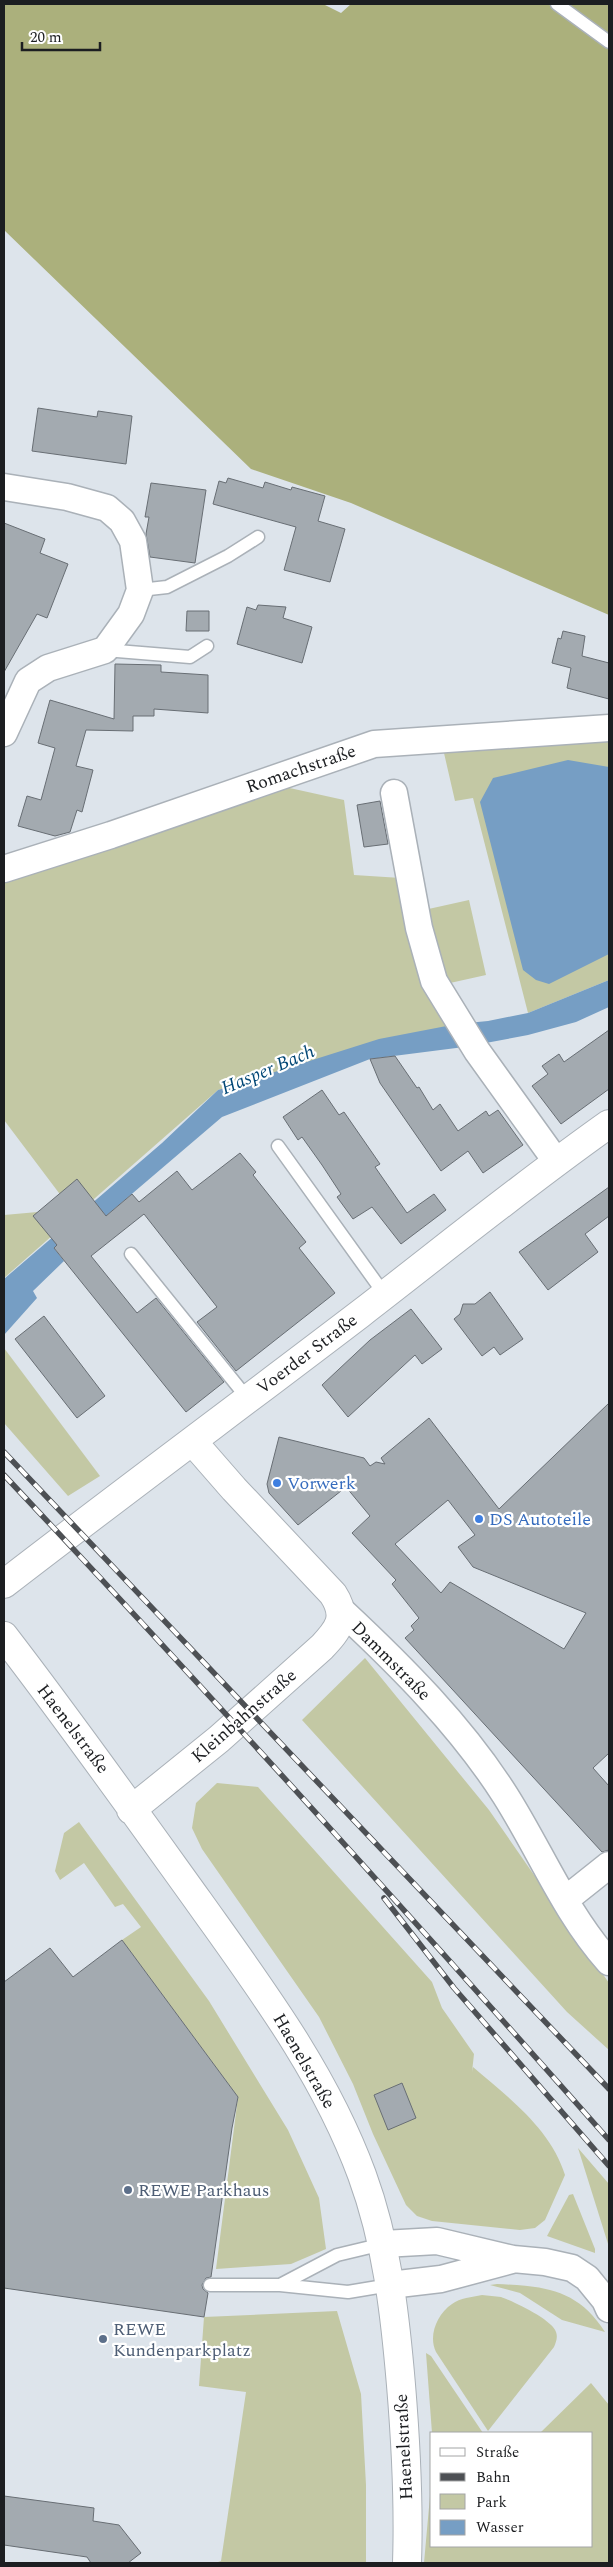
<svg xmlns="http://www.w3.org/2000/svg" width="613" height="2567" viewBox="0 0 613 2567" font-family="Spectral,serif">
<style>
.green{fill:#c3c8a4}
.forest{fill:#abb07c}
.water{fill:#769ec4}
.building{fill:#a3aab0;stroke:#686e74;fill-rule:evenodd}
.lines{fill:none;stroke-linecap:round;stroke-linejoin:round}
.lane-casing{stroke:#aab1b8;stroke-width:15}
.street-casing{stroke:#aab1b8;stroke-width:29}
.secondary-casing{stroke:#aab1b8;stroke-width:30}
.lane{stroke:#fff;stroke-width:12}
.street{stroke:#fff;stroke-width:26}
.secondary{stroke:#fff;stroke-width:28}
.rail-casing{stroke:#4d5054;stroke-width:5.5}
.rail{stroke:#fff;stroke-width:4;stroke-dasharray:11;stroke-linecap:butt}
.shop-dot{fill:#3f7fe0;stroke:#fff;stroke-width:2}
.service-dot{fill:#5c6f8a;stroke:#fff;stroke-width:2}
.labels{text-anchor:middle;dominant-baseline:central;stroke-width:4.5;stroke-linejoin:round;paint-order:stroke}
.street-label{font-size:18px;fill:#1c1e21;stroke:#fff}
.shop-label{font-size:18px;fill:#366cbe;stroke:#fff;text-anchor:start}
.service-label{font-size:18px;fill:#4e5e75;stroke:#fff;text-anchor:start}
.water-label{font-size:19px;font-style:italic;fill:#004675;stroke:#fff}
</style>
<rect width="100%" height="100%" fill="#dde4eb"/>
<path class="green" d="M609,735V980L528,1013L473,798L455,801L444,753Z
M276,785L344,800L354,875L401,878L457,1024L218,1090L4,1278V1215L71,1209L4,1120V882Z
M469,900L486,975L441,985L424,910Z
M4,1348L100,1476L68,1496L4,1423Z
M365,1658L489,1810L609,1983V2050L567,2012L302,1720Z
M217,1783L258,1787L432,1982L442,2008L474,2054L472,2072L473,2067C508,2097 551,2129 565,2175L545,2220L535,2228L520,2230L432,2221L417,2216L406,2205L373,2134L353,2084L319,2017L202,1849L192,1828L196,1803Z
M79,1822L209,2001L288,2130L319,2198L326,2249L291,2264L216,2269L238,2097L122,1940L141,1927L123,1904L115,1907L84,1863L60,1880L55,1871L64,1833Z
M578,2148L609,2184V2247Z
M573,2194L595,2249V2253L547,2236L569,2195Z
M497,2284C544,2286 578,2289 605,2332L562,2320L520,2293L490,2285Z
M482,2295C488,2296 495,2296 501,2297C513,2301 553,2320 556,2332C558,2337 556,2342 554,2347L488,2431L436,2352C428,2336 437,2314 452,2304C460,2298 472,2297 482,2295Z
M337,2311L361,2394L366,2485V2563H215L221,2561L246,2392L199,2386L204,2317Z
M426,2353L431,2356L483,2433H432Z
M591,2383L609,2405V2563H424L432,2474V2546H592V2433H540Z"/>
<path class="forest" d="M4,4H323L341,13L351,4H609V615L351,503L251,469L4,230Z"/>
<path class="water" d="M568,760L609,767V954L549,984L536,980L523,970L480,802L493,778Z
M609,980V1007L576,1022L528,1035L464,1047L370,1059L222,1117L106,1216L100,1209L54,1248L64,1261L33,1291L37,1298L4,1335V1279L162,1143L218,1090L379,1039L457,1024L488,1021L528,1013Z"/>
<path class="building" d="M38,408L97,417L98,411L132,416L126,464L32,451Z
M228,478L263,488L265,482L291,490L292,487L325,496L318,521L345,529L330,582L284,570L296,527L213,504L219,481L226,483Z
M151,483L206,490L195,563L150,557L146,534L149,517H145Z
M4,523L45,539L40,553L68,564L47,618L37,614L4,672Z
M258,605L286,607L283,618L312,627L302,663L237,644L247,607L256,610Z
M187,611H209V631H186Z
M563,631L585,636L582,656L609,663V699L567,688L571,668L552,663L558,638L561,639Z
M115,664L161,665V672L208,675V713L154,709V716H133V731L86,730L76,766L93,770L82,812L77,810L70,832L55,836L18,826L27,796L41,800L55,748L38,743L50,700L114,719Z
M380,801L388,844L364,847L357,805Z
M609,1030V1089L561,1124L532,1086L548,1074L542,1066L559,1054L564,1062Z
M395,1056L417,1088L419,1087L433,1110L440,1104L458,1131L486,1111L489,1116L498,1110L523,1145L483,1173L468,1151L441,1171L380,1083L370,1059Z
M322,1090L339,1115L344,1112L380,1164L375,1167L407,1213L434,1194L446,1210L401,1244L372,1207L353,1219L337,1197L341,1194L322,1165L302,1137L298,1140L283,1117Z
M240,1153L256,1172L253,1175L306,1242L299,1248L335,1293L236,1371L197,1322L217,1307L144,1214L91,1256L137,1313L156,1298L224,1382L186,1412L54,1248L57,1245L33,1216L77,1179L106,1216L132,1194L139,1202L177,1171L192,1190Z
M609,1187V1216L585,1234L598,1252L548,1290L519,1252Z
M490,1292L523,1339L500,1355L494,1347L482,1356L454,1319L460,1314L463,1304H475Z
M411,1309L442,1349L422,1364L415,1355L348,1417L322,1385L370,1340Z
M44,1316L105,1396L77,1418L15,1339Z
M609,1403V1753L593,1768L609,1786V1850L602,1852L405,1638L414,1630L411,1626L419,1618L392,1584L396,1580L352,1533L370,1516L346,1487L298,1525L269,1493L267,1484L279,1437L364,1458L370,1466L376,1462L385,1464L381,1458L429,1418L499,1509ZM448,1500L475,1535L458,1547L473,1567L586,1613L564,1649L450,1582L441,1593L395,1544Z
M122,1940L238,2097L232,2128L211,2277L206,2278L202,2285L203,2289L208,2293L204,2317L4,2288V1982L50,1948L73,1977Z
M402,2083L416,2118L388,2130L374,2095Z
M4,2496L94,2508L93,2521L119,2525L141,2553L128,2563H91L87,2557L4,2545Z"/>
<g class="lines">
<defs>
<path id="lane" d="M557,4L609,42
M140,590L167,587L228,556L258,537
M105,650L190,657L207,646
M278,1146L385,1295
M131,1254L248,1399
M210,2285H280L348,2292L390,2285
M280,2285L337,2255L383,2244"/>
<path id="street" d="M4,487L67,497L107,508L122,521L133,541L140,590L131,614L105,650L48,668L28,681L4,733
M394,793L419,928L434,981L477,1051L556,1161
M4,869L111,835L374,744L609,728
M342,1611C402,1667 461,1726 505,1795C540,1850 565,1913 609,1962
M565,1900L609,1865
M383,2244L437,2241L513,2259L545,2262L572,2268L587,2278L605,2300L609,2309
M390,2285L441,2279L512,2260"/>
<path id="secondary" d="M4,1584C122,1493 242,1404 360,1314C443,1250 524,1184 609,1124
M4,1636C71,1723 135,1813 199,1902C261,1989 325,2074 362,2175C387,2243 395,2314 401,2385C406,2445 409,2504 407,2563
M131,1810L219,1739L322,1647C339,1629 348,1617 333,1594L234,1489L193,1442"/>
</defs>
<use href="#lane" class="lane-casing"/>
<use href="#street" class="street-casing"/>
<use href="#secondary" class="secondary-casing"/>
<use href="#lane" class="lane"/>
<use href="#street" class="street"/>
<use href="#secondary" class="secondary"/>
<defs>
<path id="rail" d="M4,1452L609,2089
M4,1475C209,1693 410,1915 609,2140
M384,1898L454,1988L609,2166"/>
</defs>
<use href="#rail" class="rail-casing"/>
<use href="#rail" class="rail"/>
</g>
<g class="shop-dot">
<circle cx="277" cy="1483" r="5"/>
<circle cx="479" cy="1519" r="5"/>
</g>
<g class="service-dot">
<circle cx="128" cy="2190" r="5"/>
<circle cx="103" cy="2339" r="5"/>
</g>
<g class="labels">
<g class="street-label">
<text transform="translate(301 769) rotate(-19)">Romachstraße</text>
<text transform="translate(307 1354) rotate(-37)">Voerder Straße</text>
<text transform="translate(391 1661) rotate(45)">Dammstraße</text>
<text transform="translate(244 1716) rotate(-41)">Kleinbahnstraße</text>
<text transform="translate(73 1729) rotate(53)">Haenelstraße</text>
<text transform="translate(304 2061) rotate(60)">Haenelstraße</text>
<text transform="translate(404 2447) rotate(-93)">Haenelstraße</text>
</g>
<g class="shop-label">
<text x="287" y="1483">Vorwerk</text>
<text x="489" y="1519">DS Autoteile</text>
</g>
<g class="service-label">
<text x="138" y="2190">REWE Parkhaus</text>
<text x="113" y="2329">REWE<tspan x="113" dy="21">Kundenparkplatz</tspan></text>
</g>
<g class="water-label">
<text transform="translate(268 1070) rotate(-23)">Hasper Bach</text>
</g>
</g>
<rect width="613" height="2567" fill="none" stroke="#1c1e21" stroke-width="10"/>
<rect x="430" y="2432" width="162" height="115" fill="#ffffff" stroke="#a4a5a6"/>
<rect x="440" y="2448" width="25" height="8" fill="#ffffff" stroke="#a4a5a6"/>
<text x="476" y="2457" font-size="15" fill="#1c1e21">Straße</text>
<rect x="440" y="2473" width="25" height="8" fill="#4d5054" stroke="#a4a5a6"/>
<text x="476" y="2482" font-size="15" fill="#1c1e21">Bahn</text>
<rect x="440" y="2494" width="25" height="15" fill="#c3c8a4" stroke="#a4a5a6"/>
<text x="476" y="2507" font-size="15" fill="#1c1e21">Park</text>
<rect x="440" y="2520" width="25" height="15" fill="#769ec4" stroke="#a4a5a6"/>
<text x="476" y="2532" font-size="15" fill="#1c1e21">Wasser</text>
<path d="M22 42v8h78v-8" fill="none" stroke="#1c1e21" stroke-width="2.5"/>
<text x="30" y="42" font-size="15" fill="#1c1e21" stroke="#ffffff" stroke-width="4" paint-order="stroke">20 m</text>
</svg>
